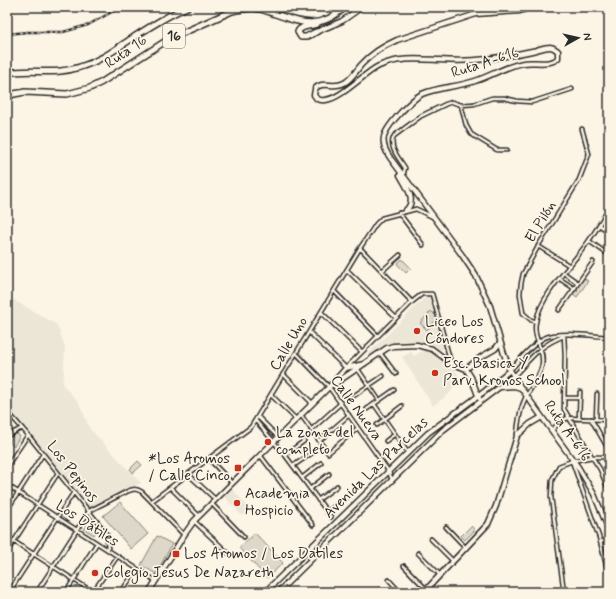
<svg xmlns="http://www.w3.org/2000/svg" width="616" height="599" viewBox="0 0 616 599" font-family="Mynerve,sans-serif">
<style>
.built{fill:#ece6d7}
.green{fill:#ded8ca;stroke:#84827a}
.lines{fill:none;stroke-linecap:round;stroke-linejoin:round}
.street-casing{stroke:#2b2b2b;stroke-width:5.5}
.secondary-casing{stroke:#2b2b2b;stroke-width:7}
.highway-casing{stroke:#2b2b2b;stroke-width:8}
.street{stroke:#fcf5e5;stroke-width:2.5}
.secondary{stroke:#fcf5e5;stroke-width:4}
.highway{stroke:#fcf5e5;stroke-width:5}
.rail-casing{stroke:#2b2b2b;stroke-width:2.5}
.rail{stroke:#fcf5e5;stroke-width:1;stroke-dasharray:3;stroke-linecap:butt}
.poi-dot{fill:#c8321e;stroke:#fcf5e5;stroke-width:1.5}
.labels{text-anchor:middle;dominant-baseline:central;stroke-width:3.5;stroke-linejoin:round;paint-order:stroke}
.shield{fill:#fcf5e5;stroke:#6a6863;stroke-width:1}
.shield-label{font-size:14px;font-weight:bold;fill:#2b2b2b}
.street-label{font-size:15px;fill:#2b2b2b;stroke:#fcf5e5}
.poi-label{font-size:15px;fill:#2b2b2b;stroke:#fcf5e5;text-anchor:start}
</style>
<rect width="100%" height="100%" fill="#fcf5e5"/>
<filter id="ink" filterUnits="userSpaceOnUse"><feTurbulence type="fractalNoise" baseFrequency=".025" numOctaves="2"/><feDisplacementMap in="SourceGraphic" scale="8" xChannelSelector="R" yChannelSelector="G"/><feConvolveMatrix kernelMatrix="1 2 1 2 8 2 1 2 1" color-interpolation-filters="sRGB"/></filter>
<g filter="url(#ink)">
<path class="built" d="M7,296L57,325L65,347L63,385L79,403L90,429L141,483L90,509L45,453L7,408Z
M431,296L433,298L446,345L439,353L428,346L417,344L386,347L370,357L367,355L424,298Z
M425,349L447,364L453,367L461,379L457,382L450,393L433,406L402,357L411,352L414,356Z
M232,489L250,509L242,516L224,496Z"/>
<path class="green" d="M402,259L411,268L406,273L397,264Z
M584,278L588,281L577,297L573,294Z
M431,311L438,318L427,330L420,323Z
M15,433L20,436L14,446L9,442Z
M138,461L142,465L133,473L130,469Z
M120,502L148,534L131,549L103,516Z
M88,524L97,530L94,535L84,529Z
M471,526L475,530L465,540L461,536Z
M255,533L283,563L267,578L239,548Z
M157,536L172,544L156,574L141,565Z"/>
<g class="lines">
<defs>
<path id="street" d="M461,105L466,125L471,134L497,150H507
M403,176L405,168C399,158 388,147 394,136L421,116L446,104L452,102L461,105L474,104L492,98H504L517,101L532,102L572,89
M399,213L423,245
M599,225L609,232
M589,241L609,255
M538,246L570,266
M360,248L412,302
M347,270L396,318
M382,271L400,255
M564,273L578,283
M560,279L575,289
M334,291L378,336
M559,310L593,262
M321,312L362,352
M536,322L531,320L523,313L520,294L521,284L523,274L540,243L579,180L589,154L582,129
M309,332L346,368L412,302L422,294H432L451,363
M564,336L565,355L564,409L592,457H609
M380,353L396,374
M297,354L329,387L389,472L392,480
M357,368L379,400
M510,370C520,360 531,345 544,338C558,331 593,336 609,337
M283,374L312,403
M514,376C531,358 540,345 564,336
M271,395L296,419
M352,397L383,376
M564,398H579
M374,404L408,453
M367,409L394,390
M7,411L28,435L103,529L107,535L108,550
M301,415L328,453L358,428
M258,417L278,437
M579,418L580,392
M591,419L609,450
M596,419L597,394
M256,421L285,455L331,517
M377,425L402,406
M311,430L341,403
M552,430L561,421L568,418L609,420
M7,436L22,428
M517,436C518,422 520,407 527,395C533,385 540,376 542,365C545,348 532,339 536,321C542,293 572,265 588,242C596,231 602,220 609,208
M319,441L349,415
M386,441L395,434
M260,455L313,525
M285,455L304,441
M209,459L232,483
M7,466L28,435
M293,466L312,453
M189,475L215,499
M302,478L321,463
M7,485L156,581
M171,488L199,516
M310,489L329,474
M609,491L600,469L592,457L572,461L599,537L609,576
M318,500L337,486
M152,501L251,427L360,248L376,224L382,218L416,209L433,217
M211,503L244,537
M7,510L43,454
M327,512L348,496
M194,521L228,553
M446,527L466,548
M7,537L93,592
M431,539L453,561
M600,542L609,539
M7,552L58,473
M418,553L440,575
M404,566L426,589
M389,580L400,592
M9,592L74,492
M37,592L89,511L128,491C133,489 136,488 142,492L184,535
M66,592L97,543
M93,592L117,557
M121,592L137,569
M378,592L380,590
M564,592L551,497L552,480L559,466L572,461"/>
<path id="secondary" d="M531,7L520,11L476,14L397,40C383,46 371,54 361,65C356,71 351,80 344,83C334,89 322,80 315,89L314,95L317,99C335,107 363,73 379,66C398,57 419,59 439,60C455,61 471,61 487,59C502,57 518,54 532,51C538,50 544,47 550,47C554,47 555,49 558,51V58C551,66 533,61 523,63C506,66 491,76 475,81C458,87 438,87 422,94C412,99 386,126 384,137C382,145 386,152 391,159L462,255L476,276L490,306L504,354L510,370L521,388L578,467L594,494L609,530
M316,32L342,21L362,7
M400,175C406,186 418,201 405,211
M466,369L481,357L495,349L500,343
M333,385L387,348L393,346L417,345L432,349L451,363L466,369L471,377L479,398
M500,387L514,386L521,388
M149,592L184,535L194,521L329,387L346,368L364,364
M265,592L428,433L485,391L510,370
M278,592L443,430L514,376
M424,592L488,524L496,506L517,436L530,424L542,417"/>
<path id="highway" d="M316,32L306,37H301L298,32C301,25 310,27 317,24
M7,73C32,68 54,76 80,67C101,61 116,49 134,37C151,26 168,15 187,7
M7,97L14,94L25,92L67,94L90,88L102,82L169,39L232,11C241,9 251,7 260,9C293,18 314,36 345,7"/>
</defs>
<use href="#street" class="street-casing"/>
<use href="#secondary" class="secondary-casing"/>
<use href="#highway" class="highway-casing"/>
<use href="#street" class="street"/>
<use href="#secondary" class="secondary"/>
<use href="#highway" class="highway"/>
<defs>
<path id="rail" d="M7,34L27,32H63L88,25L121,7"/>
</defs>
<use href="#rail" class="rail-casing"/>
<use href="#rail" class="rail"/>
</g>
</g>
<g class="poi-dot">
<circle cx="417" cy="331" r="4"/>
<circle cx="435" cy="373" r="4"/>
<circle cx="268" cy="442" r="4"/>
<rect x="234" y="464" width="8" height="8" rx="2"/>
<circle cx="237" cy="503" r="4"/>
<rect x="172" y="550" width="8" height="8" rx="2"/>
<circle cx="95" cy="573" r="4"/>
</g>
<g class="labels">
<rect class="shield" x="163" y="24" width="22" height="24" rx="3"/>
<g class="shield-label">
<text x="174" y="36">16</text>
</g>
<g class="street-label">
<text transform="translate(126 52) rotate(-34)">Ruta 16</text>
<text transform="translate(485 63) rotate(-18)">Ruta A-616</text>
<text transform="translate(541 222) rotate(-59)">El Pilón</text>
<text transform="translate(289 344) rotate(-59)">Calle Uno</text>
<text transform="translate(356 408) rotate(54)">Calle Nueva</text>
<text transform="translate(567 431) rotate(55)">Ruta A-616</text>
<text transform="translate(376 468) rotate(-44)">Avenida Las Parcelas</text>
<text transform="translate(72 472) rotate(52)">Los Pepinos</text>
<text transform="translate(87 524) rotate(33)">Los Dátiles</text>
</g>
<g class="poi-label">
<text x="425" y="322">Liceo Los<tspan x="425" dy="17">Cóndores</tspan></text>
<text x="443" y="364">Esc. Basica Y<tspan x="443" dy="17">Parv. Kronos School</tspan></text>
<text x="276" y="433">La zona del<tspan x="276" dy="17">completo</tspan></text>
<text x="230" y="459" text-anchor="end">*Los Aromos<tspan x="230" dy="17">/ Calle Cinco</tspan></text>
<text x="245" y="494">Academia<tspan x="245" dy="17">Hospicio</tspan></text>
<text x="184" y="554">Los Aromos / Los Datiles</text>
<text x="103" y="573">Colegio Jesus De Nazareth</text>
</g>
</g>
<rect width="616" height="599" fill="none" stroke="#fcf5e5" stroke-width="24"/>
<rect x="12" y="12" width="592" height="575" fill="none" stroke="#2b2b2b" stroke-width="1.5" filter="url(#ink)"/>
<g transform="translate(578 38) rotate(82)" stroke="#fcf5e5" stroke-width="3" paint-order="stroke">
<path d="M0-3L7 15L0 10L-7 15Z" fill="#2b2b2b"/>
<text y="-6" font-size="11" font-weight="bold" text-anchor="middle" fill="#2b2b2b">N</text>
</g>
</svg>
